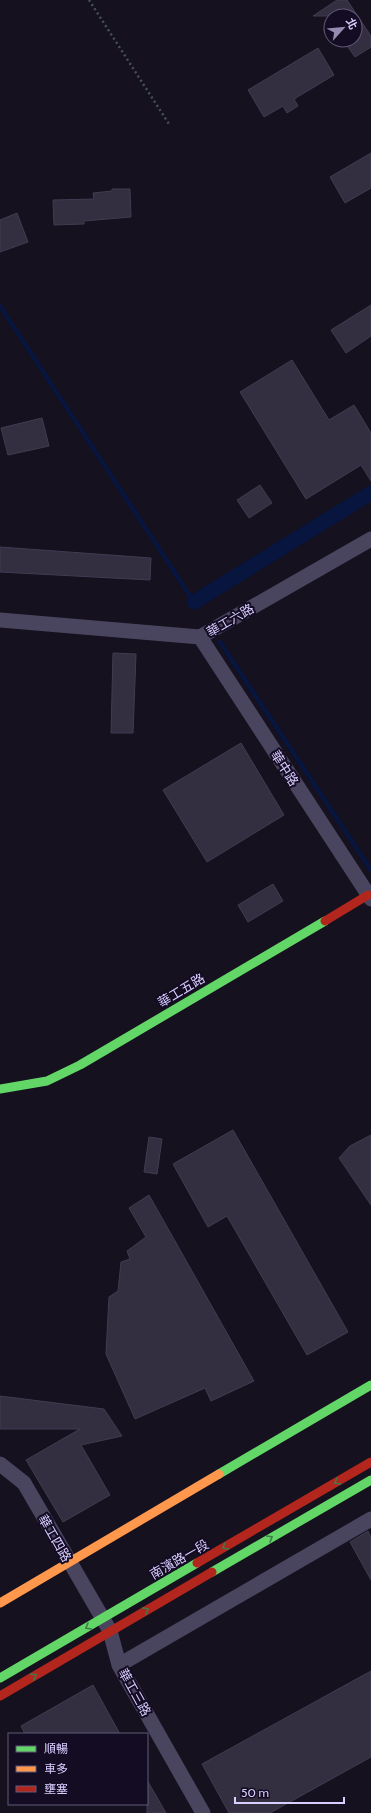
<svg xmlns="http://www.w3.org/2000/svg" width="371" height="1813" viewBox="0 0 371 1813" font-family="Cabin,'Noto Sans TC',sans-serif">
<style>
.lines{fill:none;stroke-linecap:round;stroke-linejoin:round}
.stream{stroke:#07153f;stroke-width:4.5}
.canal{stroke:#07153f;stroke-width:15}
.building{fill:#332f40;stroke:#423b52}
.path{stroke:#455060;stroke-width:2.5;stroke-dasharray:2 3;stroke-linecap:butt}
.street{stroke:#4a455f;stroke-width:15}
.fast{stroke:#63d668;stroke-width:9}
.slow{stroke:#ff974d;stroke-width:9}
.jam{stroke:#b3261e;stroke-width:9}
.oneway{stroke:#3f7b49}
.labels{text-anchor:middle;dominant-baseline:central;stroke-width:4;stroke-linejoin:round;paint-order:stroke}
.street-label{font-size:13px;fill:#d9ceff;stroke:#130c23}
</style>
<rect width="100%" height="100%" fill="#15111e"/>
<g class="lines">
<path class="stream" d="M0,306L194,602
M220,642L371,870"/>
<path class="canal" d="M194,602L371,493"/>
</g>
<path class="building" d="M337,0H347L371,36V47L355,57L343,40H355V16H313Z
M318,48L334,75L294,99L298,106L287,113L283,106L264,117L248,90Z
M371,153V188L345,203L330,177Z
M112,189H130L131,217L84,221V224L54,225L53,200L94,199L93,193L112,191Z
M17,213L28,242L0,252V220Z
M371,305V336L346,353L331,330Z
M292,360L329,420L354,405L371,433V481L361,465L306,499L240,392Z
M42,418L49,446L8,455L1,428Z
M260,485L272,503L249,518L237,500Z
M0,547L151,558L150,580L0,572Z
M113,653L136,654L133,733H111Z
M241,743L284,815L207,862L163,790Z
M273,884L283,901L248,922L238,905Z
M233,1130L348,1332L307,1355L227,1216L208,1227L173,1164Z
M371,1135V1205L339,1158L350,1146Z
M149,1137L162,1139L157,1174L144,1172Z
M149,1195L254,1381L211,1401L205,1388L135,1419L106,1354L109,1297L118,1291L121,1262L130,1259L127,1251L146,1237L129,1208Z
M0,1396L104,1409L122,1436L81,1445L110,1495L63,1522L26,1460L80,1429H0Z
M368,1531L371,1538V1580L350,1542Z
M371,1671V1757L270,1813H229L202,1764Z
M93,1685L120,1734H25L21,1726Z
M147,1780L166,1813H147Z"/>
<g class="lines">
<path class="path" d="M89,0L169,124"/>
<path class="street" d="M0,620L200,637L371,539
M200,637L371,899
M0,1464L24,1483L110,1631L119,1665L203,1813
M119,1665L371,1519"/>
<path class="fast" d="M0,1089L47,1081L80,1065L325,921
M219,1474L371,1385
M212,1572L371,1480
M0,1678L197,1563"/>
<path class="slow" d="M0,1603L219,1474"/>
<path class="jam" d="M325,921L368,895
M197,1563L371,1462
M0,1696L212,1572"/>
</g>
<defs><path id="oneway-chevron" d="M-2-3.5L2.5 0L-2 3.5" fill="none" stroke-width="1.6" stroke-linecap="round" stroke-linejoin="round"/></defs>
<g class="oneway">
<use href="#oneway-chevron" transform="translate(337 1482) rotate(150)"/>
<use href="#oneway-chevron" transform="translate(270 1538) rotate(-30)"/>
<use href="#oneway-chevron" transform="translate(225 1547) rotate(150)"/>
<use href="#oneway-chevron" transform="translate(146 1610) rotate(-30)"/>
<use href="#oneway-chevron" transform="translate(88 1627) rotate(150)"/>
<use href="#oneway-chevron" transform="translate(34 1676) rotate(-31)"/>
</g>
<g class="labels">
<g class="street-label">
<text transform="translate(230 620) rotate(-30)">華工六路</text>
<text transform="translate(285 768) rotate(57)">華中路</text>
<text transform="translate(181 990) rotate(-31)">華工五路</text>
<text transform="translate(55 1538) rotate(60)">華工四路</text>
<text transform="translate(179 1559) rotate(-30)">南濱路一段</text>
<text transform="translate(135 1692) rotate(61)">華工三路</text>
</g>
</g>
<rect x="8" y="1733" width="140" height="72" fill="#130c23" stroke="#625a7b"/>
<rect x="16" y="1746" width="20" height="6" fill="#63d668" stroke="#625a7b"/>
<text x="44" y="1753" font-size="12" fill="#d9ceff">順暢</text>
<rect x="16" y="1766" width="20" height="6" fill="#ff974d" stroke="#625a7b"/>
<text x="44" y="1773" font-size="12" fill="#d9ceff">車多</text>
<rect x="16" y="1786" width="20" height="6" fill="#b3261e" stroke="#625a7b"/>
<text x="44" y="1793" font-size="12" fill="#d9ceff">壅塞</text>
<g transform="translate(343 28) rotate(63)"><circle r="19" fill="#130c23" stroke="#625a7b"/>
<path d="M0-3L7 15L0 10L-7 15Z" fill="#948cb0"/>
<text y="-6" font-size="11" font-weight="bold" text-anchor="middle" fill="#d9ceff">北</text>
</g>
<path d="M235 1797v6h109v-6" fill="none" stroke="#d9ceff" stroke-width="2"/>
<text x="241" y="1797" font-size="12" fill="#d9ceff" stroke="#130c23" stroke-width="3" paint-order="stroke">50 m</text>
</svg>
